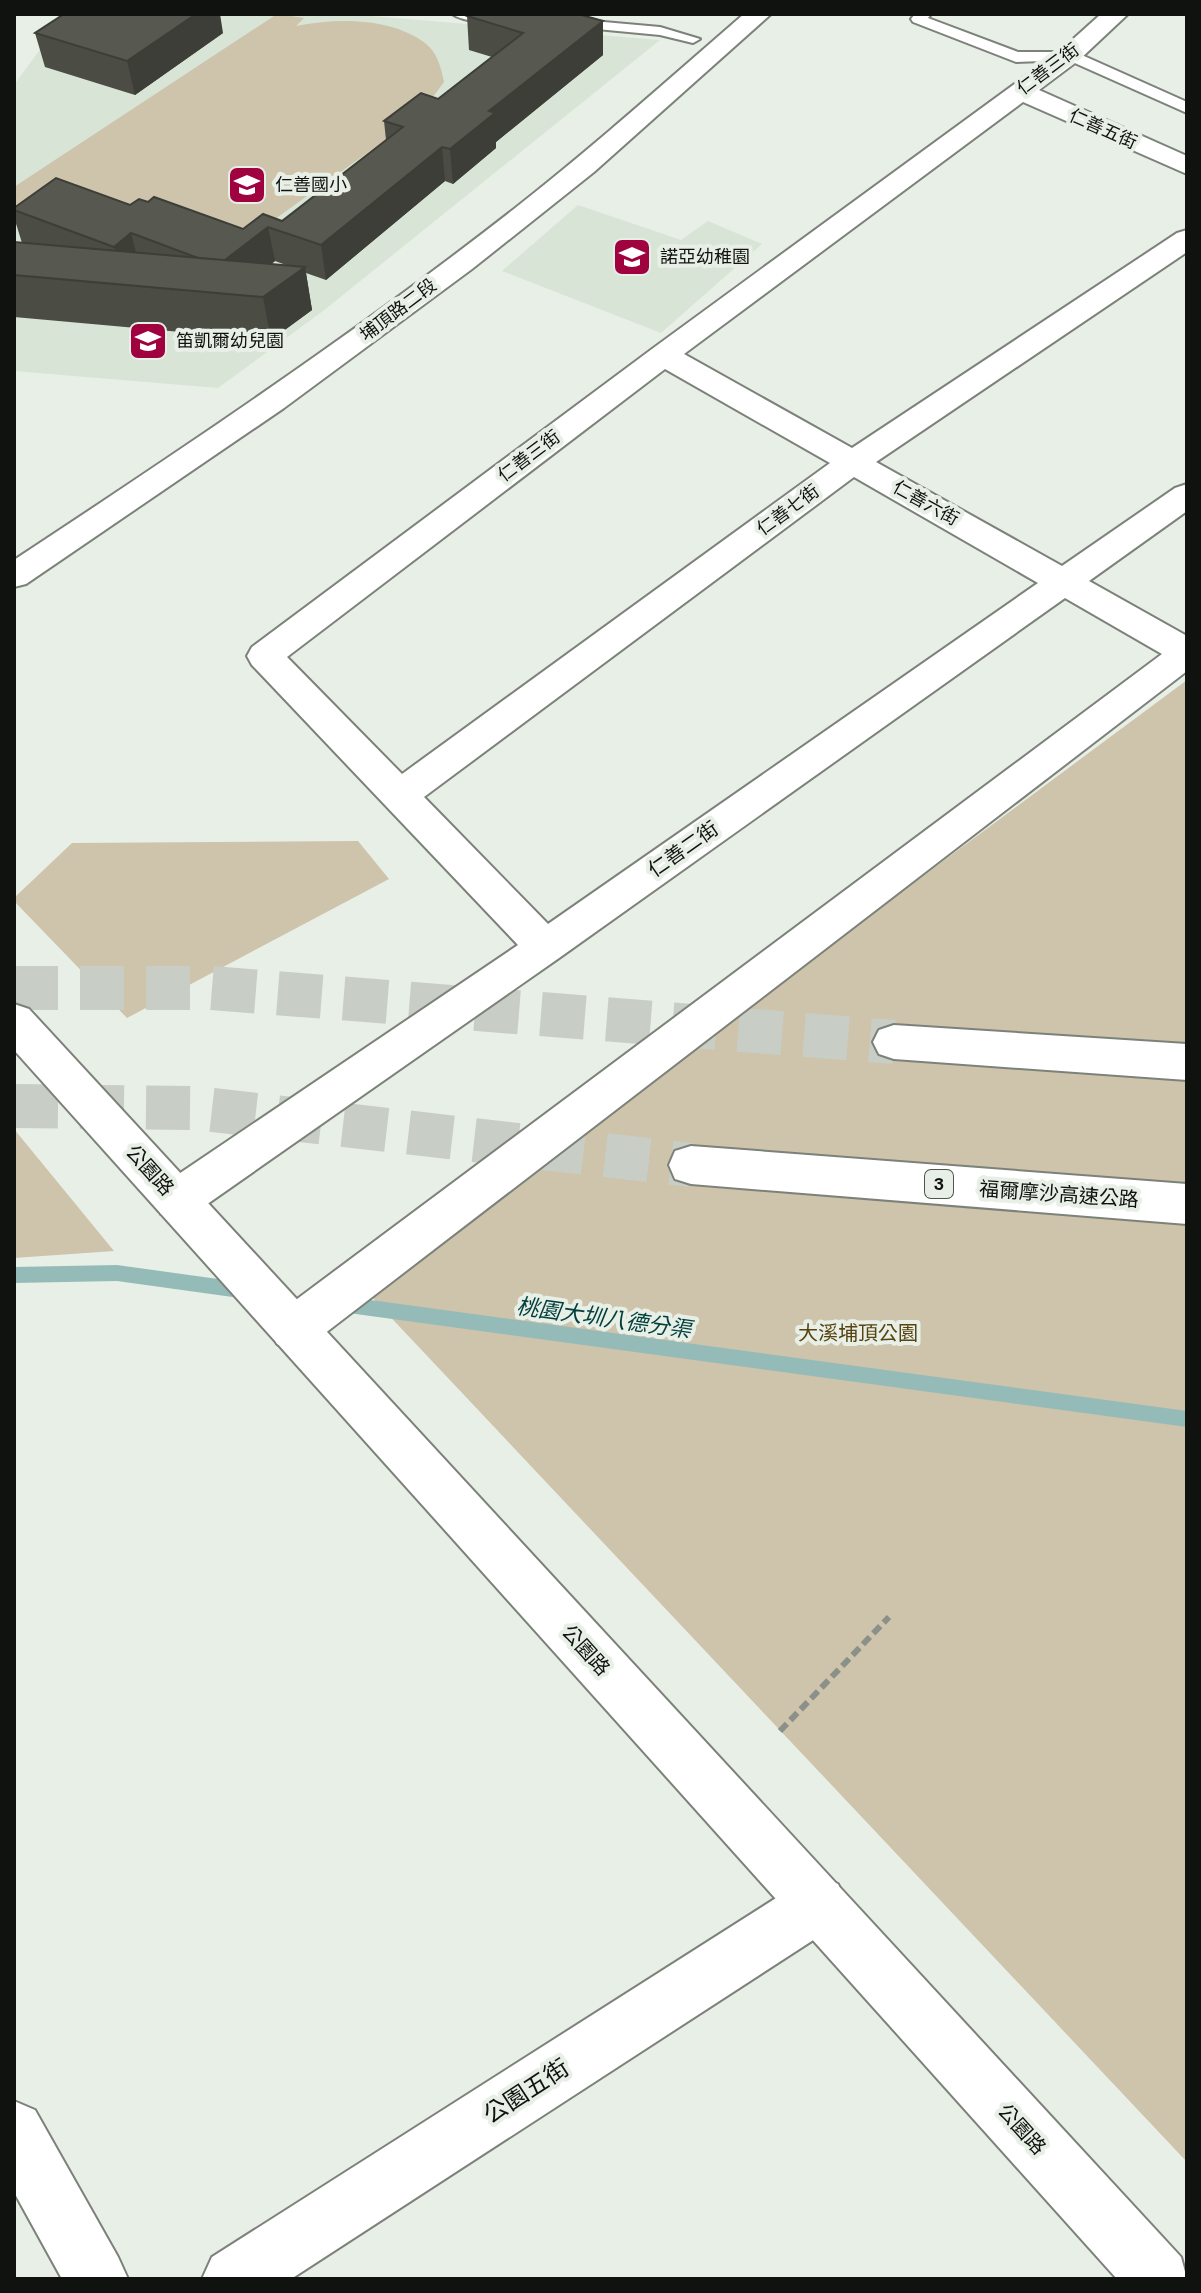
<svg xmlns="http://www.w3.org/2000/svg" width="1201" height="2293" viewBox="0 0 1201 2293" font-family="'DM Sans','Noto Sans TC',sans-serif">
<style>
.built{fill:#d8e4d5}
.green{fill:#cec3ab}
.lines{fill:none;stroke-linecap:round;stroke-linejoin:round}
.stream{fill:#95bbb8;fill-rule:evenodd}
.highway-tunnel{stroke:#c8cec6;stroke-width:44;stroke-dasharray:44 22;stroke-linecap:butt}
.lane-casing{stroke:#7c827a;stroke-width:4}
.street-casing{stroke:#7c827a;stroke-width:4}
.secondary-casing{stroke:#7c827a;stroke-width:4}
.highway-casing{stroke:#7c827a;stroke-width:4}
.path{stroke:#8b9089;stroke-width:6;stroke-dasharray:10 5;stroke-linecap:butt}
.lane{fill:#fff;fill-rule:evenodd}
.street{fill:#fff;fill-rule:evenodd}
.secondary{fill:#fff;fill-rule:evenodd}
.highway{fill:#fff;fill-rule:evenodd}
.wall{fill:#4b4c44;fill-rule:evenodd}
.shaded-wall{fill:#3d3e37}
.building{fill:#57584f;stroke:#3d3e37;stroke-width:2}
.labels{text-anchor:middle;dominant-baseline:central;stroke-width:8;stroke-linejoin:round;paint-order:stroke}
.far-street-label{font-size:18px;fill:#10120f;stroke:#e8efe6}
.far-poi-label{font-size:18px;fill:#10120f;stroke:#e8efe6;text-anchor:start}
.shield{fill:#e8efe6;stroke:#515450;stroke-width:2}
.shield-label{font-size:18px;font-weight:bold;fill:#10120f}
.street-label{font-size:20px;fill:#10120f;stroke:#e8efe6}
.park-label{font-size:20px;fill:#584410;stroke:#e8efe6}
.water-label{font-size:22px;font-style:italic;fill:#003f3c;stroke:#e8efe6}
.near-street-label{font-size:24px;fill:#10120f;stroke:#e8efe6}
</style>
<rect width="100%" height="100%" fill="#e8efe6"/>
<path class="built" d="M66,14H346L660,40L323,311L218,388L14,371V85Z
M578,205L681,240L708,221L762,244L661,333L502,271Z"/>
<path class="green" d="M277,14L304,18L296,26C336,18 390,17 425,43C437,52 441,67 444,82L424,109L409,123L275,219L228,231L83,199L75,183L14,228V187Z
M1187,680V2162L365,1290Z
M358,841L389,879L127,1018L14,901V898L72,843Z
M14,1129L114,1251L14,1258Z"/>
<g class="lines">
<path class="stream" d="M117,1265L247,1283L253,1286L255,1291L253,1296L247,1299L117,1281L14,1283V1267Z
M341,1296L1187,1411V1427L341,1312L335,1309L333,1304L335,1299Z"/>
<path class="highway-tunnel" d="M14,988H212L894,1042
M14,1106L196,1108L691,1165"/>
<defs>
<path id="lane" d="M452,14H505L510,18C499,26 463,22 452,14Z
M915,14H931L928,18L1018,52H1075L1187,102V113L1068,60L1016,62L913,22L911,19Z
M570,19L660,27L700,39L693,43L660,35L565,26L563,23Z"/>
<path id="street" d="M1101,14H1128L1079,60L1039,90L1187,156V174L1023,102L684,354L852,448L1177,233L1187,230V252L876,462L1062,566L1175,488L1187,484V511L1089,581L1187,636V671L311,1344L294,1351L277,1344L270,1329L277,1314L1162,654L1065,598L559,958L193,1214L177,1220L161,1214L155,1200L161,1186L518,945L252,665L247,656L252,647L652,349L1061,50ZM665,369L830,463L402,774L287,657ZM854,477L1038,583L548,924L424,797Z
M818,1876L838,1884L846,1904L838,1924L291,2279H202L212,2257L798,1884Z
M14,2101L35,2110L118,2257L128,2279H62L14,2192Z"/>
<path id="secondary" d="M744,14H771L594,172L472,269L284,408L26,584L14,587V560C184,448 353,335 514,209C593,147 668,80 744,14Z
M14,1004L29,1009L1181,2257L1187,2279H1117L14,1050Z"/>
<path id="highway" d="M894,1025L1187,1044V1080L894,1059L879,1054L873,1042L879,1030Z
M691,1146L1187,1184V1224L691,1184L675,1179L669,1165L675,1151Z"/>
</defs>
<use href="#lane" class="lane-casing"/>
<use href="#street" class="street-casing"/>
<use href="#secondary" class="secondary-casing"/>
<use href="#highway" class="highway-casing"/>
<path class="path" d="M780,1731L889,1617"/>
<use href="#lane" class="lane"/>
<use href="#street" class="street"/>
<use href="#secondary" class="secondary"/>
<use href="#highway" class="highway"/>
</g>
<path class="wall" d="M467,16L603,21V55L496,142V148L453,184L445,181L326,280L306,273L312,310L271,340L14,317V242L22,243L14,217V208L130,205L243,229L282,221L386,140L384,121L438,99L492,57L469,50ZM275,261L286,265L271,264Z
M35,33H223L135,95L45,67Z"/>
<path class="shaded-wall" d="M196,14H220L223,33L135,95L127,61Z
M603,21V55L496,142V148L453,184L450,149L489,111Z
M442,147L445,181L326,280L321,245Z
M268,227L275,261L234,294L219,265Z
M131,233L140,268L123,281L114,247Z
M305,267L312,310L271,340L263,297Z"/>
<path class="building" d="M64,14H196L127,61L35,33Z
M470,14H578L603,21L489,111L495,113L450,149L442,147L321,245L268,227L225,260L198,258L131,233L114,247L14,210V208L56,178L130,205L139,199L148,202L154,197L243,229L263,214L282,221L403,127L384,121L421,93L438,99L523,33L467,16Z
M14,242L305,267L263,297L14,275Z"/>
<defs>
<symbol id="school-square" viewBox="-11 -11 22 22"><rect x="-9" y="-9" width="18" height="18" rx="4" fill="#a0013f" stroke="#e8efe6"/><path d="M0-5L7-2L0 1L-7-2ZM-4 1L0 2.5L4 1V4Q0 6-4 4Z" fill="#fff"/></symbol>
</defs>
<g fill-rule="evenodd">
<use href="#school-square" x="225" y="163" width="44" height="44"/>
<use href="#school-square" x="610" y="235" width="44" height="44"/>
<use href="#school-square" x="126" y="319" width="44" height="44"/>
</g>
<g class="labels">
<g class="far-street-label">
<text transform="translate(1048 69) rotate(-37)">仁善三街</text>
<text transform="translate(1103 129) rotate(24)">仁善五街</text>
<text transform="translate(398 310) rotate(-37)">埔頂路二段</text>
<text transform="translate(529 456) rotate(-37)">仁善三街</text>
<text transform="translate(926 503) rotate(29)">仁善六街</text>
<text transform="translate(788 510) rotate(-36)">仁善七街</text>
</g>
<g class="far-poi-label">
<text x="275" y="185">仁善國小</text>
<text x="660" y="257">諾亞幼稚園</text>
<text x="176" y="341">笛凱爾幼兒園</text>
</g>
<rect class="shield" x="925" y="1170" width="28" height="28" rx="6"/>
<g class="shield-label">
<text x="939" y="1184">3</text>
</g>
<g class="street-label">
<text transform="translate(683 849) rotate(-35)">仁善二街</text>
<text transform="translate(150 1170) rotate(48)">公園路</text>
<text transform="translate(1059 1194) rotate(4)">福爾摩沙高速公路</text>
<text transform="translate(586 1650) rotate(48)">公園路</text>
<text transform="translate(1022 2129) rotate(48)">公園路</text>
</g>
<g class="park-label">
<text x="858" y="1333">大溪埔頂公園</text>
</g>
<g class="water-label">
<text transform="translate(604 1318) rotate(8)">桃園大圳八德分渠</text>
</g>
<g class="near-street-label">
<text transform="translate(526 2091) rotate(-33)">公園五街</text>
</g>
</g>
<rect width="1201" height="2293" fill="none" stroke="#10120f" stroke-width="32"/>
</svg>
